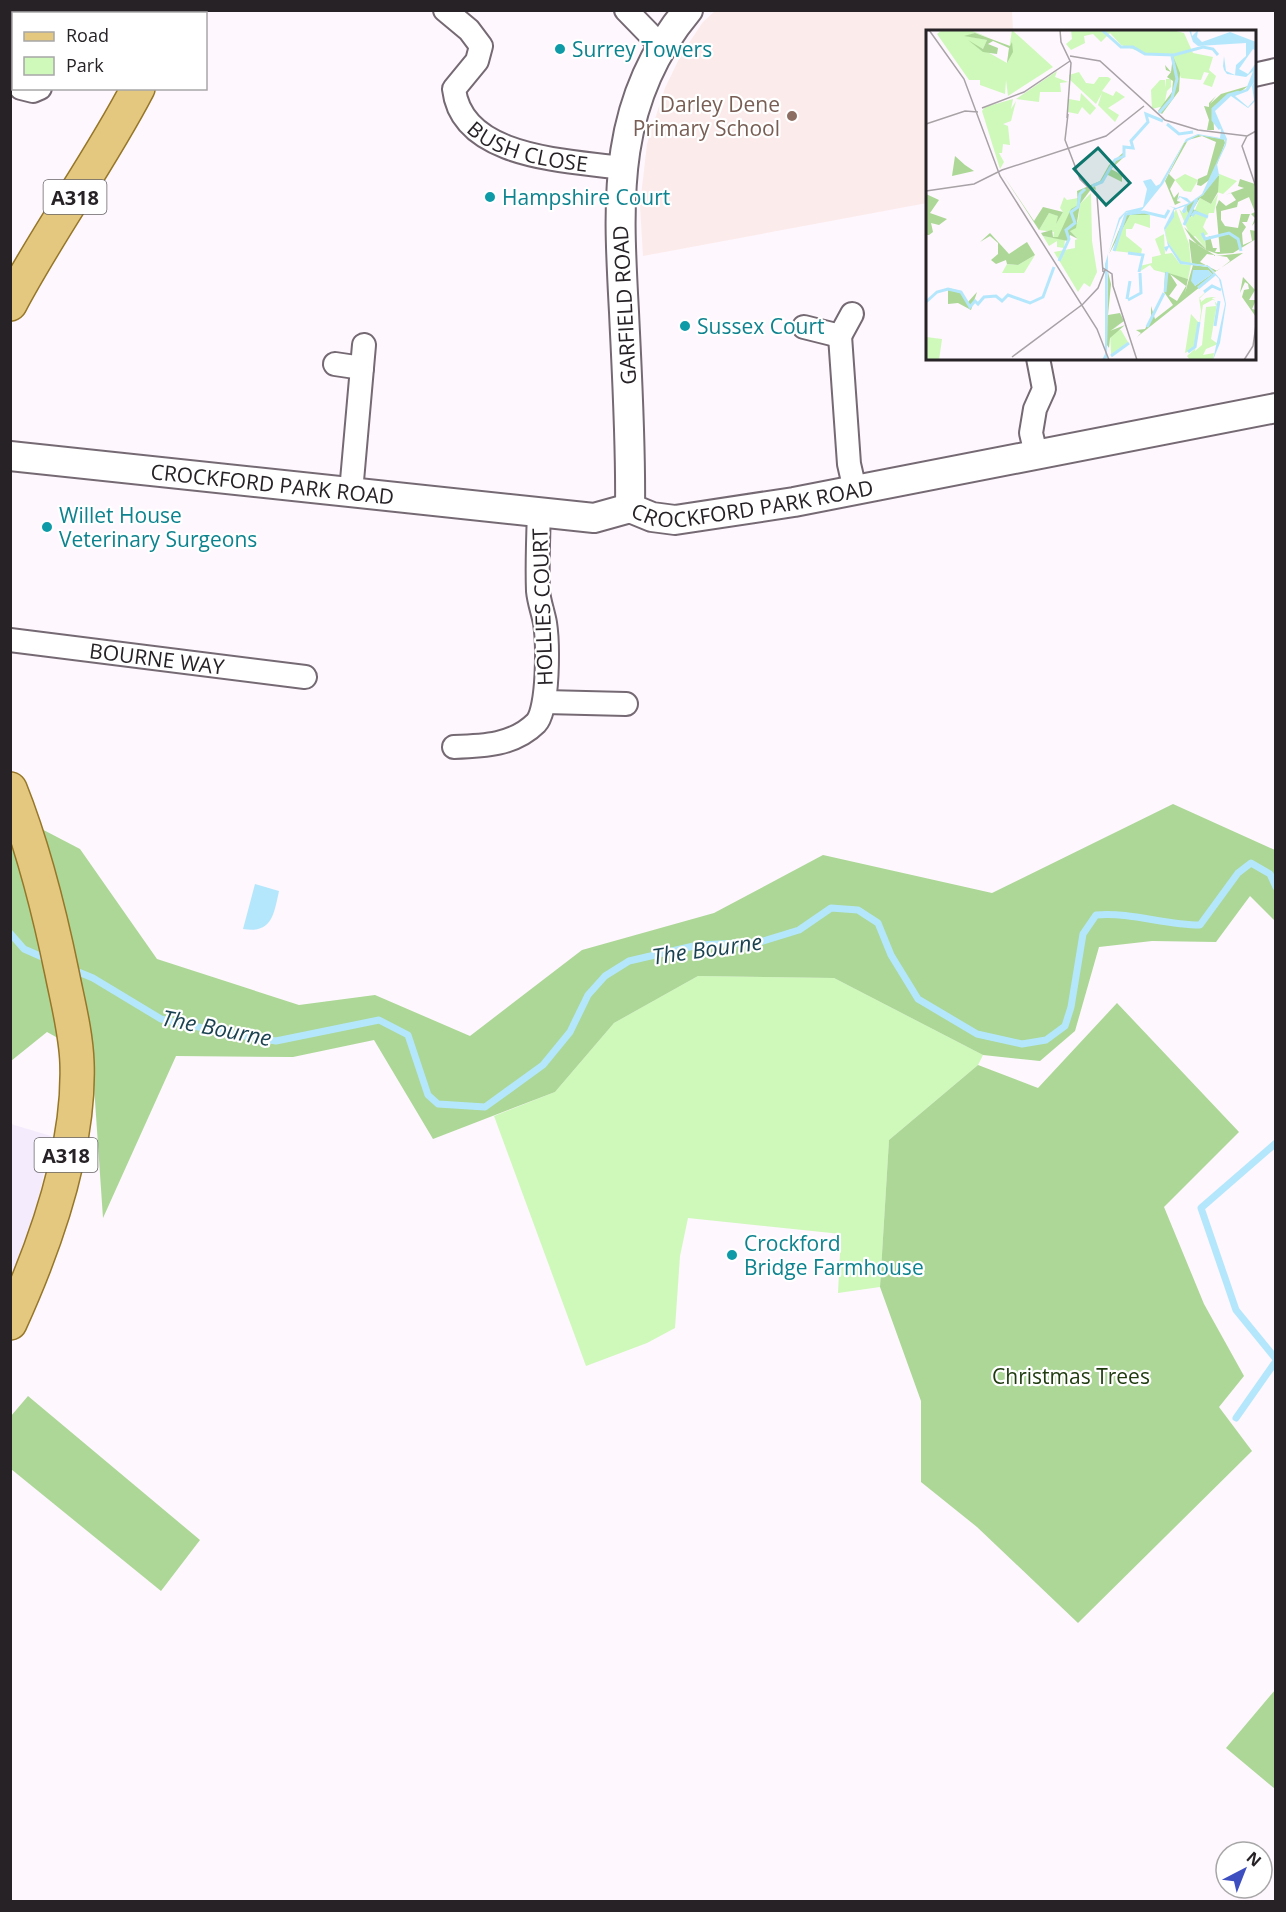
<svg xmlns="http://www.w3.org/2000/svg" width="1286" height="1912" viewBox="0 0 1286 1912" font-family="'Open Sans',sans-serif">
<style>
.commercial{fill:#f4ecfd}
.education{fill:#fcebeb}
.green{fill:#cff8bb}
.forest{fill:#acd797}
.water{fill:#b5e7fc}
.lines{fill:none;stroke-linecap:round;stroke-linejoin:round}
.stream{stroke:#b5e7fc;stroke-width:7}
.minor-casing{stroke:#756a73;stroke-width:26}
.tertiary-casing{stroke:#756a73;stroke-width:32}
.primary-casing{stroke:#967628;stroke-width:36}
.minor{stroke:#fff;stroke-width:22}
.tertiary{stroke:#fff;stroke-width:28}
.primary{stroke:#e4c87f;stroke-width:33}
.culture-dot{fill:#0f9aa8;stroke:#fff;stroke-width:2}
.education-dot{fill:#8d6e63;stroke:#fff;stroke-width:2}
.labels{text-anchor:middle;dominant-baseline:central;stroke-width:4.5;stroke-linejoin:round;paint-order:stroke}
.shield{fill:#fff;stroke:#676467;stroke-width:1.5}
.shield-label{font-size:20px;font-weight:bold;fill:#262226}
.culture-label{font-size:21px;fill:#0d838f;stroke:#fff;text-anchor:start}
.education-label{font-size:21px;fill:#785e54;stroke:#fff;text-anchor:end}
.street-label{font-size:21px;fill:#262226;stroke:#fff}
.park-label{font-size:21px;fill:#203c0f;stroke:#fff}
.water-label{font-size:22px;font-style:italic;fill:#1b4251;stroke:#fff}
.inset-river{fill:none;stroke:#b5e7fc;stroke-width:3}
.inset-road{fill:none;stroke:#a8a2a7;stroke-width:1.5}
.view{fill:#0f766e;fill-opacity:0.15;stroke:#0f766e;stroke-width:3}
.inset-edge{fill:none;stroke:#262226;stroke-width:3}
</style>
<rect width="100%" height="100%" fill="#fef7fd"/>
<path class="commercial" d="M11,1124L51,1136L40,1193L11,1292Z"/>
<path class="education" d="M715,11H1012L1013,31L928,32L927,203L643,256L640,205L647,144L665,88L681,55L703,22Z"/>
<path class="green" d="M698,976L834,978L983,1055L978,1065L889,1140L880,1287L838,1293L841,1234L688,1218L680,1256L675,1328L647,1343L586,1366L494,1116L555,1092L614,1023Z"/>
<path class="forest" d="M1173,804L1275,850V921L1250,896L1216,942L1152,941L1099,947L1075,1031L1040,1061L983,1055L834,978L698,976L614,1023L555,1092L433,1139L374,1040L293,1057L176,1056L103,1218L92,1057L47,1032L11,1061V813L80,849L157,959L299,1005L375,995L470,1036L582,950L714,913L823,855L992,893Z
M1117,1003L1239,1132L1164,1207L1204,1304L1244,1376L1219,1407L1252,1451L1078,1623L977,1527L921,1482V1401L880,1287L889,1140L978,1065L1038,1088Z
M28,1396L200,1540L161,1591L11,1469V1416Z
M1275,1690V1789L1226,1748Z"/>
<path class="water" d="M255,884L279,891C274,914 272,934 243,929Z"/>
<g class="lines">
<path class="stream" d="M10,933L24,949L49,960
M71,969L93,978L161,1019L227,1033L276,1041L379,1020L408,1035L428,1095L438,1104L485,1107L543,1065L570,1032L588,995L605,976L629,961L698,945L760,942L799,930L831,908L858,910L878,923L891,955L918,999L977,1034L1022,1044L1046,1040L1065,1026L1071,1007L1083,934L1096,915C1132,912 1164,925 1200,925L1238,873L1251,863L1270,874L1276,887
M1276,1143L1201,1208L1236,1310L1276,1359
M1236,1418L1276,1361"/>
<defs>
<g id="minor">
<path id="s1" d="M445,10L469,30L481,46L477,61L454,89C462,159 568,160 621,168"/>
<path d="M626,10L662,47"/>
<path d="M10,66L14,59"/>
<path d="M1254,75L1276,70"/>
<path d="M21,88L33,91L40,88"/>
<path d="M804,327L840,336L852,314"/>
<path d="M840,336L849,464L855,490"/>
<path d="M335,364L362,368"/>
<path d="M1036,454L1031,433L1035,409L1044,389L1038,358"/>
<path d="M351,492L364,345"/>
<path id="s2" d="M10,640L305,677"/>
<path d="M545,702L626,704"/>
<path d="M454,747C484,746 514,745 536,723C549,709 548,642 545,623C543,612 539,602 538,591C537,565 538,539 539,512"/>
</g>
<g id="tertiary">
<path id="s3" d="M10,456L594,518L630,508L652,517L675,520L794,502L1276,408"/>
<path d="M630,508C631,443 627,377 624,312C618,201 611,102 688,10"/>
</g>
<path id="primary" d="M178,14L180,10
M10,304C49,230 99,163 138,88
M10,789C34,849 49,910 62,973C68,1003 76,1033 77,1063C80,1149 45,1246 10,1323"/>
</defs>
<use href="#minor" class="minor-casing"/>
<use href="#tertiary" class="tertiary-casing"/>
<use href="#primary" class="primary-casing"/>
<use href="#minor" class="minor"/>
<use href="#tertiary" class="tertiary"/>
<use href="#primary" class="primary"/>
</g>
<g class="culture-dot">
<circle cx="560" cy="49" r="6"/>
<circle cx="490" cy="197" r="6"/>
<circle cx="685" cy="326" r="6"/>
<circle cx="47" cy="527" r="6"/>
<circle cx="732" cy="1255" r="6"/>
</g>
<circle class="education-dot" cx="792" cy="116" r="6"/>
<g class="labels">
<g class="shield">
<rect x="43.5" y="180" width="63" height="34" rx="4.5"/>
<rect x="34.5" y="1138" width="63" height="34" rx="4.5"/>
</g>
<g class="shield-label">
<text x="75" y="197">A318</text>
<text x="66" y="1155">A318</text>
</g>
<g class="culture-label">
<text x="572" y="49">Surrey Towers</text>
<text x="502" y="197">Hampshire Court</text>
<text x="697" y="326">Sussex Court</text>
<text x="59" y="515">Willet House<tspan x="59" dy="24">Veterinary Surgeons</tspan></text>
<text x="744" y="1243">Crockford<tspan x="744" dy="24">Bridge Farmhouse</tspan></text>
</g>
<g class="education-label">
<text x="780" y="104">Darley Dene<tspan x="780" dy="24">Primary School</tspan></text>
</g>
<g class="street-label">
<text stroke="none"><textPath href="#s1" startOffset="206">BUSH CLOSE</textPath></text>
<text transform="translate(624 305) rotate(-93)">GARFIELD ROAD</text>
<text stroke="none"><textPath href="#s3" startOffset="264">CROCKFORD PARK ROAD</textPath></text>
<text stroke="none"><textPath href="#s3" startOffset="750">CROCKFORD PARK ROAD</textPath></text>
<text transform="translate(542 607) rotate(-92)">HOLLIES COURT</text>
<text stroke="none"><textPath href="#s2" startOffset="148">BOURNE WAY</textPath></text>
</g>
<g class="park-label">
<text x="1071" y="1376">Christmas Trees</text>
</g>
<g class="water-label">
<text transform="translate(707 948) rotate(-8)">The Bourne</text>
<text transform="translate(217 1027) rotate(11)">The Bourne</text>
</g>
</g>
<g transform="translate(926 30)">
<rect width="330" height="330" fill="#fef7fd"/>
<path d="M16,0H44L64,8L49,3L41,6L61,10L57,19L51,16L81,33L86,0L127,37L82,66L80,50L79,64L54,55V50H43L11,4ZM145,0H256L250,1L258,3L267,23L287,27L283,40L290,46L286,57L277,54L283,43L278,42L275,50L255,48L247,26L221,24L195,15L184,3L175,12L167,4L158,6L159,13L145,20L140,14L146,9ZM131,41L129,47L142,52L134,53L135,62H114L113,72L90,69ZM153,42L160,53L168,54L173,47H182L185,49L176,61L187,66L190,61L199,67L182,78L193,85L189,92L172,75L176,63L170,74L143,49V45ZM240,49H245V57L241,61L238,76L226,79L225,60L234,50H239L240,58ZM155,63L170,78L164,85L156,77L152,84L142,82L143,69L154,71ZM87,69L85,79L90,71L85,91L77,94L82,96L84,115L77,114L76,123H73L78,132L74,139L56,81L59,77ZM291,143L311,151L297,164L291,162ZM259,144L272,150L265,162L258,161L249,150ZM165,163L166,211L171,242L164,257L158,253L152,262L128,222L149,218V210L152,209L144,201L152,191L154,174ZM292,164L288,183H283L277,197L282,204L278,206L280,219L269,206L265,208L253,179L257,183L261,180L266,187L274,168L285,174ZM138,167L141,170L152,168V175L132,208L127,207L139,210L138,218L131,217V211L123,216L117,206L127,208L128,202L113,200L123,183L133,186L130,194L137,182L134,178ZM250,179L263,214L265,234L255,232L241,211L239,200ZM204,185H224V198L209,193L206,199H200V206L216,219L215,224L189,221L192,201L195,202ZM238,204L239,224L246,223L254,234L265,235L262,249L228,240L224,235L213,242L214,236L226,233V227L235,225L229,209ZM109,225L98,243H76L81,234L92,235ZM282,260L273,269L275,270V272L280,268L286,267L290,268H286L291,274L285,309L292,314L280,319L277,325L288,323L287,330H264L261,326L270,318L275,281L273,268ZM288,269L290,276L280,277L276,315L269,321L277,275ZM265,284L273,293L269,318L259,323ZM193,295L185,301L195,300L202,312L185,325L184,300ZM0,307L16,309L13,330H0Z" fill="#cff8bb" fill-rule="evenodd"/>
<path d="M49,3L84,16L86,12L87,22L81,33L83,18L67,11L62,14L72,18L71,24L57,22L42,10L57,19L61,10L38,6ZM247,26L254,43L253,61L236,84L232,81L246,62L247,51L241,47L245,42L240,40L239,35L245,42ZM322,56L313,63L301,65L287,79L288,100H281L283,90L278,76L283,77V73L290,66L284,74L295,64ZM272,105L298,109L299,113L286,148L275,156L271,155L272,149L281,145L290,112L276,106L262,110L243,144L249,150L244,159L248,168L253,162L251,171L255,172L249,175L239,151L258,113L265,108ZM199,121L198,127L185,139L196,145V152L180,144L175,153L169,156L170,160L166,158L154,174L150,198L144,201L152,209L144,205L142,211L117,206L115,203L126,200L127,207H132L145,179L152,175L151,161L174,151L183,135ZM29,126L39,135L48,141L26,146ZM77,145L108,191L117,177L137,182L130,194L132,186L123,183L113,200ZM289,146H293L292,162L285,174L274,168L267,179L282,187L269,183L264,187L259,176L277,165ZM314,149L329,154L330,191L326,196L329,188L325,184L329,182L323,167L312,172L311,177L295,181V190L299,196L312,198L315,184H324L321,192H316L320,197L316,203L317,215L326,211L324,200L330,201V209L307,223L292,224L280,220L272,215L265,208L258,197L280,219L279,209L284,206L287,218H291L289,222H294L290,177L293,170L300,176L310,170L305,163L299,165L318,158L312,156ZM0,164L13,170L4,183L21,189L13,195L5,193L7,202L3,205H0ZM217,181L224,185H204L183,224L200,183ZM64,203L83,224L101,212L109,225L92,235L81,234L80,230L70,234L65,230L72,224V213L64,206L54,212ZM263,209L290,226L317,223L289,242L281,235L266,234ZM281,224L301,227L304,231L291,241L274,232ZM267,235L282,237L289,245L211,307L215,303L210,300L219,299L225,288V276L229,289L247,275L238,262L239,242L262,249L259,263ZM267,240H282L286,244L269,256ZM244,244L260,256L251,271L243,266L251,255ZM182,242L185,254L182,285L194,283L198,291L184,301L199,295L184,308L183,318L181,315ZM317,247L329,260L323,270H330L326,279L330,280V287L316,267L318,260L323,259L322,254L319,252L314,263ZM22,258L35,261L42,272L51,262L45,280L32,273L22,274Z" fill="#acd797" fill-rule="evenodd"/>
<path d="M263,0H265L266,6L272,0L271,7L276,12L304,2L330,12V21L327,19L313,39L322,44L330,33L329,71L322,78L305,66L289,81L301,109L300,115L291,134L293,145L277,165L261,176V180L259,183H257L256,181L259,176L248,180V187L239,200L241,211L255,231L283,236L295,250L300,274L294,313L287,330L299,274L293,249L282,237L254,234L243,217L240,222L238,217L242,216L238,198L248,178L243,176L250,178L263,173L254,167L251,171L253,166L261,168L265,172L276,164L299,114V110L272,105L258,113L237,154L216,180L213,182H200L194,190L182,224L181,328L176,330L179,324V234L193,188L200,181L217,177L221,159L217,151L225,149L230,156L234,154L260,109L272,104L294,108L295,100L288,90L287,80L302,65L320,59L326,44L327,41L320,47L301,44L298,40L297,36L298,26L288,25L298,26L300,41L309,45L310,35L320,26V13L272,16L267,12ZM329,51L326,56L328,70L322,77L309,66L322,61ZM267,240H282L286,244L269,256L265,251Z" fill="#b5e7fc" fill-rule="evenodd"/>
<path class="inset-river" d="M176,0L195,17H207L219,24L248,25L277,17L287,19L292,25M233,83L246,68L251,49L246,26M241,94L253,104L267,102M294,99L287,90V79L302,65L313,62M166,156L176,152L189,130L198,126V117L207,118L205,111L222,92L220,84L237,91M266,186L269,182L282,187M258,195L271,169M276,203L279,209L303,203L312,209L315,221M188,221L200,184L218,182L239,187L243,180M202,223L217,225L213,242M133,231L143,209L140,200L149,193L145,182L152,177L154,164L159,159M272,258L289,244M239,262L241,242M278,262L286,256L295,260M201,269L204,251M202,270L215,263L214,243M0,272L11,262L22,259L35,262L44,277L49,271L52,274L58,267L70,266L76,271L82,265L104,273L117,267L128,237M289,296L293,271M221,297L238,263M262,322L269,317L273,292M185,326L203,313"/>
<path class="inset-road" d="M3,0L38,49L74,146L171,299L183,330M134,0L135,12L145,33L141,88M144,26L174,31L239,90L272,100L321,106M56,78L98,62L144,31M142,84L139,110L154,149L171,166L177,242M0,94L39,81L52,82M330,101L321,106L316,116L330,157M0,161L48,154L76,140L180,106L218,76M177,238L186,244L187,256L211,330M86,327L157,274L172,258L179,240M318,330L327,316L330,295"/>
<path class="view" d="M172,118L204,153L180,175L148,139Z"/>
<rect width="330" height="330" class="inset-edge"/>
</g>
<rect width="1286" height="1912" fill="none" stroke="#262226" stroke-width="24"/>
<rect x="12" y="12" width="195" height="78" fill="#ffffff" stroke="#a8a7a8" stroke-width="1.5"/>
<rect x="24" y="32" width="30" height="9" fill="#e4c87f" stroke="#a8a7a8" stroke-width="1.5"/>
<text x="66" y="42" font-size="18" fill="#262226">Road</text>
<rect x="24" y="57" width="30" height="18" fill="#cff8bb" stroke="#a8a7a8" stroke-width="1.5"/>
<text x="66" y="72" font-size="18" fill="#262226">Park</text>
<g transform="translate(1244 1870) rotate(42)"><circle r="28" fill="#ffffff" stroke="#a8a7a8" stroke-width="1.5"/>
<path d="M0-4.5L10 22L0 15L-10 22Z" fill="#3d4ec1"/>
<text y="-9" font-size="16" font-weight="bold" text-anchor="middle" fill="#262226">N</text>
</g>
</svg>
